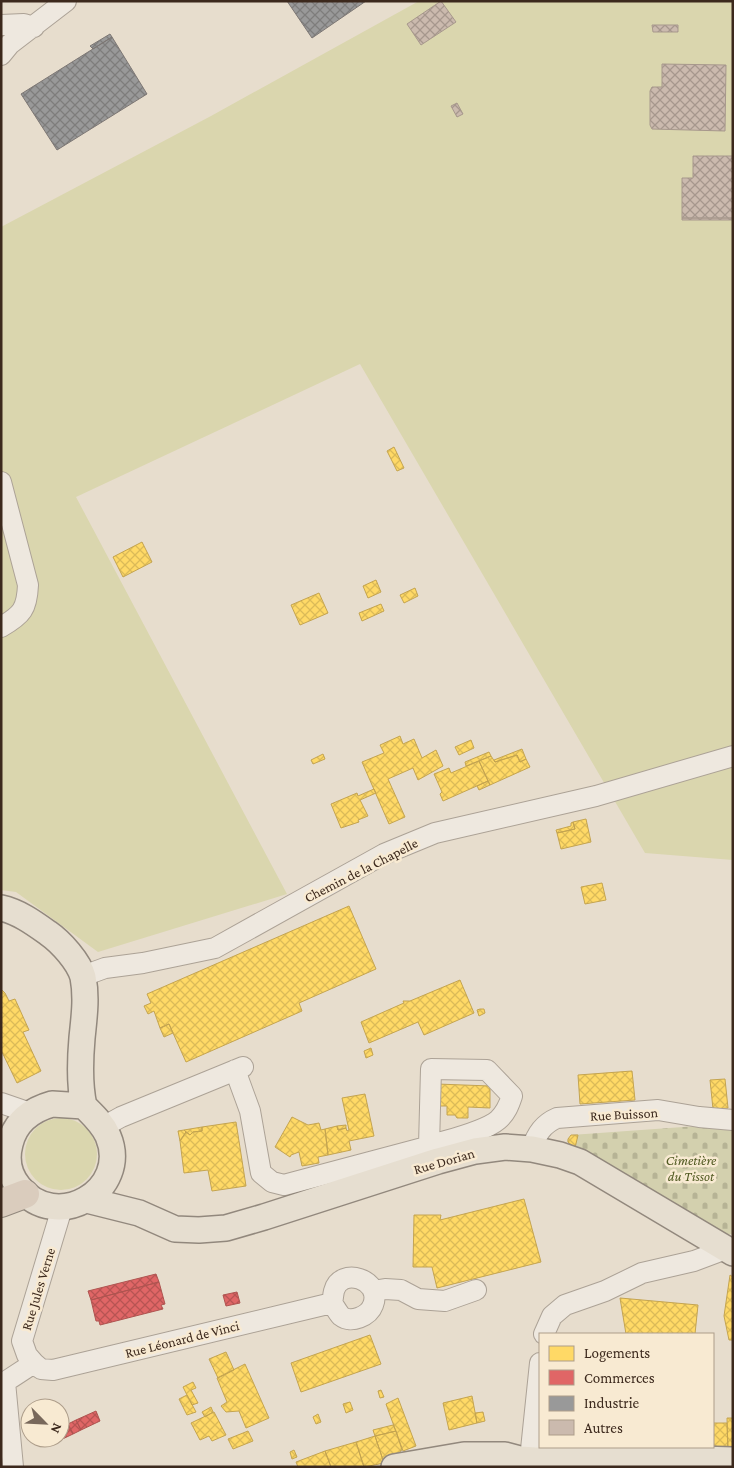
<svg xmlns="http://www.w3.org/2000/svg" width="734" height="1468" viewBox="0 0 734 1468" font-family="'Crimson Pro',serif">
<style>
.grass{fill:#dad6ae}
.cemetery{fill:url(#cemetery-stones)}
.homes{fill:url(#homes-cross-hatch);stroke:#c4a450}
.shops{fill:url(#shops-cross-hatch);stroke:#af5450}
.industry{fill:url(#industry-cross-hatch);stroke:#7d7774}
.building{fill:url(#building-cross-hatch);stroke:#a7988c}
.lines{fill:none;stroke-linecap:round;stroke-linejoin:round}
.minor-casing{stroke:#aca296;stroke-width:22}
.major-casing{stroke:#92887d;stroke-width:28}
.highway-casing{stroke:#92887d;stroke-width:30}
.minor{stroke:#eee8df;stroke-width:20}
.major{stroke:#e6ded0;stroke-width:25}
.highway{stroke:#daccbd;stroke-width:28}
.labels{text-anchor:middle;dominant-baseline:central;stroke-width:5;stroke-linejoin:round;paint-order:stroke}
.street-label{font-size:14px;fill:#3c291d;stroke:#f8ead2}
.park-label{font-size:14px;font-style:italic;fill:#515a22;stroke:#f8ead2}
</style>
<defs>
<pattern id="cemetery-stones" width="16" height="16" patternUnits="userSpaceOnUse" patternTransform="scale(1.25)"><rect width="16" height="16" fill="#d3d0ae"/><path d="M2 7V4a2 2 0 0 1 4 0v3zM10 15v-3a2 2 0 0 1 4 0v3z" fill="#b6b395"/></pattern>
<pattern id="homes-cross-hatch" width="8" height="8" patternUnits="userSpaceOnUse" patternTransform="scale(1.25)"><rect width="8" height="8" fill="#ffd966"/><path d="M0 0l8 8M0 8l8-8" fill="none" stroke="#dbba58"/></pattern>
<pattern id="shops-cross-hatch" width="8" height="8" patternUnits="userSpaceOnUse" patternTransform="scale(1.25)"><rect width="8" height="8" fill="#e06666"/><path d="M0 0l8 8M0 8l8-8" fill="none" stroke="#b75453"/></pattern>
<pattern id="industry-cross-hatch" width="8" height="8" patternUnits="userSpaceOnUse" patternTransform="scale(1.25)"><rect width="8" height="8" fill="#999"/><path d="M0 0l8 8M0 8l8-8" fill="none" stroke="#7e7d7c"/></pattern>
<pattern id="building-cross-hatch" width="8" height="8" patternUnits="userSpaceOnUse" patternTransform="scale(1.25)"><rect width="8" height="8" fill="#cbbaae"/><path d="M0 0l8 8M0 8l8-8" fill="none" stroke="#a6978d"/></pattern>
</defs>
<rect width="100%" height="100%" fill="#e7ddcd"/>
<path class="grass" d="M419,1H733V860L645,853L360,364L76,497L287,894L98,952L16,892L1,890V227L211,116Z
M25 1154a36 36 0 1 1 72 0a36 36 0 1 1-72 0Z"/>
<path class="cemetery" d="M697,1126L733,1128V1234L724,1235L570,1145L567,1141L571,1135Z"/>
<path class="homes" d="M394,447L404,468L397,471L387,451Z
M142,542L152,562L123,577L113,557Z
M376,580L381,592L368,598L363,586Z
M415,588L418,596L404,603L400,595Z
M319,593L328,613L300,625L291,605Z
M381,604L384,611L362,621L359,613Z
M400,736L403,744L414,739L422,758L436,750L443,766L418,780L413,768L388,779L405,817L389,824L362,762L384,753L380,745Z
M471,740L474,748L459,755L455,747Z
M522,749L526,759L520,762L517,755L495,762L494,760Z
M489,752L491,756L466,766L465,762Z
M323,754L325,759L313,764L311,760Z
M517,755L520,762L526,759L530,767L490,785L479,761L491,756L495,762Z
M479,761L488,781L443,801L440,794L442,792L434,774L449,768L451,773Z
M488,781L490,785L479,790L477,786Z
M374,789L376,793L360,800L368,816L358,820L359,822L341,828L331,804L357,793L358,796Z
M586,819L591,842L561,849L557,833L575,829L573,822Z
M573,822L575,829L557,833L556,830L571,826V823Z
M602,883L606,900L585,904L581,887Z
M349,906L376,969L299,1003L302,1011L186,1062L169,1024L160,1028L154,1011L148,1014L144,1006L151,1003L147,994Z
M460,980L474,1013L424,1035L418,1022L369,1043L361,1022L404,1003L403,1001H410Z
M1,989L5,993L9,1001L15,999L29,1030L23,1032L41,1071L17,1083L2,1052L1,1053Z
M480,1009H484L485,1013L479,1016L477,1010Z
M169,1024L173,1033L164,1037L160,1028Z
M371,1048L373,1055L366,1058L364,1051Z
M632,1071L635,1100L580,1104L578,1075Z
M725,1079L728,1108L713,1109L710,1080Z
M437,1084L490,1086V1108L468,1107V1118H457L455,1115H447V1106H437Z
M365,1094L374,1136L349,1141L351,1150L328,1155L325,1129L337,1126L338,1130L346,1128L347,1131L349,1130L342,1098Z
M292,1117L308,1125L319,1123L321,1130L325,1129L328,1155L318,1157L319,1163L302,1166L299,1152L291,1155L290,1157L275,1147Z
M236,1122L246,1186L212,1191L208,1170L184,1173L180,1141L186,1132L190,1135L193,1132L202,1131V1127Z
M346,1125V1128L338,1130L337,1126Z
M202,1127V1131L193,1132L190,1135L184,1130Z
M184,1130L186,1132L180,1141L178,1131Z
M571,1135H578L575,1148L568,1142V1139Z
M524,1199L541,1262L437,1288L432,1267H413L414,1215H441L440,1220Z
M730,1275L733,1277V1340H729L724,1316Z
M620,1298L698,1305L695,1334H626Z
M370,1335L381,1364L301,1392L291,1363Z
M226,1352L234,1370L218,1378L209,1359Z
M245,1364L269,1418L246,1428L239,1411L226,1412L221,1406L227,1402L217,1378Z
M193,1382L196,1388L191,1390L198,1403L192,1405L183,1387Z
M381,1390L384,1397L380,1398L378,1391Z
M187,1395L196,1412L187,1415L179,1399Z
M472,1396L477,1423L449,1430L443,1403Z
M398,1398L416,1446L403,1451L386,1404Z
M350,1402L353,1410L346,1413L343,1404Z
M211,1407L213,1412L205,1417L202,1412Z
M214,1412L226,1435L212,1441L209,1436L200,1440L191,1423Z
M483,1412L485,1421L477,1423L475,1413Z
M318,1414L321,1422L316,1424L313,1417Z
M727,1418H733V1451H728Z
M713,1423H727L728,1451L709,1450V1447H713Z
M393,1425L396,1431L375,1436L373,1430Z
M248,1431L253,1441L233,1449L228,1439Z
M396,1431L402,1450L400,1451L403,1459L384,1463L375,1436Z
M375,1436L384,1463L364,1467L356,1442Z
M356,1442L364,1467H331L325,1451Z
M294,1450L297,1457L292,1459L290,1452Z
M325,1451L331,1467H298L296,1462Z"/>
<path class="shops" d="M156,1274L159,1282L91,1300L88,1291Z
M159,1282L165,1304L161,1305L163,1309L100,1325L99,1321H96L91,1300Z
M237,1292L240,1303L226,1306L223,1295Z
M96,1411L100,1421L81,1430L76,1420Z
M76,1420L81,1430L73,1434L68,1424Z
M68,1424L73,1434L54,1443L52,1438H60V1427Z"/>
<path class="industry" d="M287,1H366L312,38Z
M110,34L112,37L93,49L90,46Z
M112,37L147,94L57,150L21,94Z"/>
<path class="building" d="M441,1L456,22L421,45L407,24Z
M652,25H678V32H653Z
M662,64L726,65L725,131L652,129L650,125V91L652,87H662Z
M457,103L463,114L457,117L451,106Z
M693,156H733V218H682V178H693Z
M682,218H733V220H682Z"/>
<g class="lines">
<defs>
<path id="minor" d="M1,25L24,24L34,27
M1,55L10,44L66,1
M1,482L28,585C27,609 22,615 1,627
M83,976L105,968L143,963L215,948L384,854L435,833L596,796L733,756
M235,1070L250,1111L261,1173L272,1182L284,1185L423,1148L429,1146C447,1140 484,1132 498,1120C506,1113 509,1105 512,1096L487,1070L431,1069L429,1146
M1,1103L30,1113
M103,1127L121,1117L243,1067
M532,1149C536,1134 543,1124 557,1118L658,1110L699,1117L733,1120
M373,1291L385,1289L401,1290L418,1299L445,1301L476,1290
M544,1334L552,1316L565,1305L605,1291L642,1273L694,1261L726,1249L733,1248
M34,1363L41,1369L53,1370L332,1303C335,1307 338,1313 341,1316C351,1324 369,1316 373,1305C383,1279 340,1266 334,1291C333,1295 333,1299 332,1303
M1,1382H5L34,1363L27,1355L22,1341L62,1208
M5,1382L13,1467
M530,1459L540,1363"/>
<path id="major" d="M1,908C19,912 34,923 48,933C61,942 79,962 83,977C87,998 84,1018 82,1038C80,1061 79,1084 84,1106
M52,1104L84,1106C93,1115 103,1124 108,1136C131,1190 56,1234 19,1187C9,1175 6,1159 10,1144C15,1122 31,1110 52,1104Z
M87,1200L139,1213L175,1229L199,1230L226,1228L264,1217L438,1161L475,1151L505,1147L532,1149L560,1155L580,1162L733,1253
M394,1467L464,1455H505L520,1459L535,1460L700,1459L733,1460"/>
<path id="highway" d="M1,1203L25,1194"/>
</defs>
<use href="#minor" class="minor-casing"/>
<use href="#major" class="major-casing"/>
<use href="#highway" class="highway-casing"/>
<use href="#minor" class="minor"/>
<use href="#major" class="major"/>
<use href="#highway" class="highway"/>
</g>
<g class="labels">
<g class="street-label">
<text transform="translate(361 870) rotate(-27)">Chemin de la Chapelle</text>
<text transform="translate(624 1114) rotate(-3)">Rue Buisson</text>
<text transform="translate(444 1161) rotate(-16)">Rue Dorian</text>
<text transform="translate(38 1289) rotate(-73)">Rue Jules Verne</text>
<text transform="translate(182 1339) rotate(-14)">Rue Léonard de Vinci</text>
</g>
<g class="park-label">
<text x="691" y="1160">Cimetière<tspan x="691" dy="16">du Tissot</tspan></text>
</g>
</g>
<rect width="734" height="1468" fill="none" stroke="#3c291d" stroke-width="5"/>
<rect x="539" y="1333" width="175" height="115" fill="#f8ead2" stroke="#ad9d8a"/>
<rect x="549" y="1346" width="25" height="15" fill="#ffd966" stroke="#ad9d8a"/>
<text x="584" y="1358" font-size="15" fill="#3c291d">Logements</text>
<rect x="549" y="1370" width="25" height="15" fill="#e06666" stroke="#ad9d8a"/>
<text x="584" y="1383" font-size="15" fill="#3c291d">Commerces</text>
<rect x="549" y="1396" width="25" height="15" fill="#999999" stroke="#ad9d8a"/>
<text x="584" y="1408" font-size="15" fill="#3c291d">Industrie</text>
<rect x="549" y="1420" width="25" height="15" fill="#cbbaae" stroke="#ad9d8a"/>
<text x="584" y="1433" font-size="15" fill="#3c291d">Autres</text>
<g transform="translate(45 1423) rotate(114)"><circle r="24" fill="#f8ead2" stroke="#ad9d8a"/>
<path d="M0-4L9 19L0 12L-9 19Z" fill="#78685b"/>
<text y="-8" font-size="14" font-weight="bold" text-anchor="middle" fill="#3c291d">N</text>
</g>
</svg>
